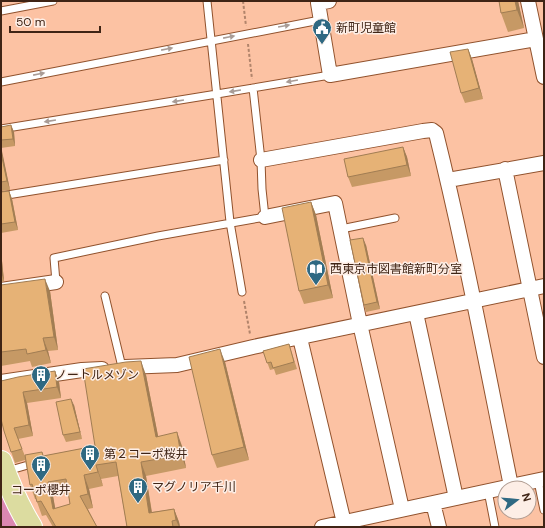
<svg xmlns="http://www.w3.org/2000/svg" width="545" height="528" viewBox="0 0 545 528" font-family="'DM Sans','Noto Sans JP',sans-serif">
<style>
.green{fill:#db88b1}
.lines{fill:none;stroke-linecap:round;stroke-linejoin:round}
.service-casing{stroke:#91522d;stroke-width:9}
.minor-casing{stroke:#91522d;stroke-width:16}
.primary-casing{stroke:#fff;stroke-width:24}
.path{stroke:#b1846b;stroke-width:2;stroke-dasharray:3 2;stroke-linecap:butt}
.service{stroke:#fff;stroke-width:7}
.minor{stroke:#fff;stroke-width:14}
.primary{stroke:#dcdca0;stroke-width:22}
.wall{fill:#c69965;fill-rule:evenodd}
.shaded-wall{fill:#a17d53}
.building{fill:#e6b276;stroke:#a17d53;fill-rule:evenodd}
.oneway{fill:#a99c96}
.labels{text-anchor:middle;dominant-baseline:central;stroke-width:3;stroke-linejoin:round;paint-order:stroke}
.poi-label{font-size:12px;fill:#3f2415;stroke:#fdeee6;text-anchor:start}
</style>
<rect width="100%" height="100%" fill="#fcc2a3"/>
<path class="green" d="M1,495H6L24,527H1Z"/>
<g class="lines">
<defs>
<path id="service" d="M207,1L230,222L242,292
M1,11L53,1
M1,82L320,20
M1,129L217,94L330,75
M1,196L224,160
M341,229L395,218
M56,282L54,258L158,236L265,217L262,189L261,160L253,88
M105,296L122,367
M7,471L35,463
M538,481L544,510
M488,491L495,527"/>
<path id="minor" d="M329,1L318,3L330,75L536,39
M528,1L544,77
M261,160L423,131L432,130L436,133C465,250 487,368 511,486
M505,169L544,357
M448,180L544,163
M265,217L335,203L360,324L402,509
M1,290L56,282
M416,313L456,498
M300,338L345,527
M125,367L177,365L253,347L544,286
M1,382L82,370L102,369
M433,503L439,527
M322,527L544,479"/>
<path id="primary" d="M1,462C9,485 18,506 31,527"/>
</defs>
<use href="#service" class="service-casing"/>
<use href="#minor" class="minor-casing"/>
<use href="#primary" class="primary-casing"/>
<path class="path" d="M243,1L246,26
M248,44L252,79
M244,301L250,334"/>
<use href="#service" class="service"/>
<use href="#minor" class="minor"/>
<use href="#primary" class="primary"/>
</g>
<path class="wall" d="M499,1H518L524,28L508,32L501,13Z
M468,49L472,59L483,99L465,103L461,93Z
M11,125L14,132L15,146L1,148V127Z
M403,147L407,157L411,176L352,187L348,177Z
M1,148L10,190L1,191Z
M9,191L12,199L18,230L1,233V192Z
M311,202L316,215L333,298L304,304L299,291Z
M366,245L380,309L366,312L364,305Z
M1,251L4,281L1,282Z
M1,285L50,291L58,350L48,351L51,363L32,367L30,361L1,366Z
M289,344L297,369L276,375L274,369L270,370L263,351Z
M225,362L249,460L217,468L212,455Z
M55,371L59,382L61,398L27,403L33,436L18,439L25,456L42,452L44,456L95,446L146,375L158,436L182,446L186,468L146,476L152,512L174,509L179,522L180,527H127L118,476L101,479L103,486L89,489L93,508L88,509L97,527H53L46,515L42,516L36,499H35L30,485L25,460L15,463L4,431L1,381ZM68,493L70,504L55,509L53,496Z
M74,405L82,439L66,442L63,435Z"/>
<path class="shaded-wall" d="M515,1H518L524,28L517,10Z
M468,49L472,59L483,99L479,88Z
M11,125L14,132L15,146L13,139Z
M403,147L407,157L411,176L407,165Z
M1,148L2,151L10,190L7,181L1,153Z
M9,191L12,199L18,230L15,222Z
M311,202L316,215L333,298L328,285Z
M363,238L366,245L380,309L377,302Z
M1,251L4,281L1,272Z
M45,279L50,291L58,350L54,337Z
M43,338L48,351L51,363L46,350Z
M220,349L225,362L249,460L244,447Z
M141,361L146,375L161,451L156,437Z
M55,371L59,382L61,398L57,387Z
M23,392L27,403L33,436L29,425Z
M71,399L74,405L82,439L80,432Z
M177,432L182,446L186,468L181,455Z
M141,462L146,476L154,527L149,513Z
M96,465L101,479L103,486L98,472Z
M84,475L89,489L93,508L88,494Z
M48,482L53,496L58,523L53,509Z
M174,509L179,522L180,527H179L176,520Z"/>
<path class="building" d="M499,1H515L517,10L501,13Z
M468,49L479,88L461,93L450,52Z
M11,125L13,139L1,140V127Z
M403,147L407,165L348,177L344,159Z
M1,153L7,181L1,182Z
M9,191L15,222L1,224V192Z
M311,202L328,285L299,291L282,208Z
M363,238L377,302L364,305L350,240Z
M45,279L54,337L43,338L46,350L27,354L26,349L1,352V285Z
M289,344L294,362L273,368L271,362L267,363L263,351Z
M220,349L244,447L212,455L189,357Z
M141,361L156,437L177,432L181,455L141,462L149,513L174,509L176,520L172,521L173,527H127L116,462L96,465L98,472L84,475L88,494L80,496L97,527H56L41,501L37,502L32,484L30,485L25,455L42,452L43,456L95,446L83,369L126,362ZM66,479L70,504L53,509L48,482Z
M55,371L57,387L23,392L29,425L14,428L22,449L11,452L4,431L1,419V381L18,377Z
M71,399L80,432L63,435L56,402Z"/>
<defs><path id="oneway-solid" d="M-6-.8H1V-3.2L6.5 0L1 3.2V.8H-6Z"/></defs>
<g class="oneway">
<use href="#oneway-solid" transform="translate(284 26) rotate(-10)"/>
<use href="#oneway-solid" transform="translate(229 37) rotate(-11)"/>
<use href="#oneway-solid" transform="translate(167 49) rotate(-11)"/>
<use href="#oneway-solid" transform="translate(39 74) rotate(-11)"/>
<use href="#oneway-solid" transform="translate(292 81) rotate(170)"/>
<use href="#oneway-solid" transform="translate(235 91) rotate(171)"/>
<use href="#oneway-solid" transform="translate(178 101) rotate(171)"/>
<use href="#oneway-solid" transform="translate(50 121) rotate(171)"/>
</g>
<defs>
<symbol id="civic-pin" viewBox="-11 -11 22 30"><path d="M0 17L-7.5 6A9.5 9.5 0 1 1 7.5 6Z" fill="#2f6982" stroke="#fdeee6"/><path d="M-.6-6.5H3V-4.5H.6V-3L4-1V1h2V6H-6V1h2V-1L-.6-3ZM-1.2 2.5V6h2.4V2.5Z" fill="#fff"/></symbol>
<symbol id="library-pin" viewBox="-11 -11 22 30"><path d="M0 17L-7.5 6A9.5 9.5 0 1 1 7.5 6Z" fill="#2f6982" stroke="#fdeee6"/><path d="M-6-4Q-3-5.5-.7-3.5V5Q-3 3-6 4ZM6-4Q3-5.5 .7-3.5V5Q3 3 6 4Z" fill="#fff"/></symbol>
<symbol id="building-pin" viewBox="-11 -11 22 30"><path d="M0 17L-7.5 6A9.5 9.5 0 1 1 7.5 6Z" fill="#2f6982" stroke="#fdeee6"/><path d="M-4-6H4V6H1V3H-1V6H-4ZM-2.5-4.3h1.7v1.8h-1.7ZM.8-4.3h1.7v1.8H.8ZM-2.5-1h1.7V.8h-1.7ZM.8-1h1.7V.8H.8Z" fill="#fff"/></symbol>
</defs>
<g fill-rule="evenodd">
<use href="#civic-pin" x="311" y="17" width="22" height="30"/>
<use href="#library-pin" x="305" y="258" width="22" height="30"/>
<use href="#building-pin" x="30" y="364" width="22" height="30"/>
<use href="#building-pin" x="79" y="443" width="22" height="30"/>
<use href="#building-pin" x="30" y="454" width="22" height="30"/>
<use href="#building-pin" x="127" y="476" width="22" height="30"/>
</g>
<g class="labels">
<g class="poi-label">
<text x="336" y="28">新町児童館</text>
<text x="330" y="269">西東京市図書館新町分室</text>
<text x="55" y="375">ノートルメゾン</text>
<text x="104" y="454">第２コーポ桜井</text>
<text x="152" y="487">マグノリア千川</text>
<text x="41" y="490" text-anchor="middle">コーポ櫻井</text>
</g>
</g>
<rect width="545" height="528" fill="none" stroke="#3f2415" stroke-width="4"/>
<g transform="translate(517 500) rotate(74)"><circle r="19" fill="#fdeee6" stroke="#b19d92"/>
<path d="M0-3L7 15L0 10L-7 15Z" fill="#2f6982"/>
<text y="-6" font-size="11" font-weight="bold" text-anchor="middle" fill="#3f2415">N</text>
</g>
<path d="M10 26v6h90v-6" fill="none" stroke="#3f2415" stroke-width="2"/>
<text x="16" y="26" font-size="12" fill="#3f2415" stroke="#fdeee6" stroke-width="3" paint-order="stroke">50 m</text>
</svg>
